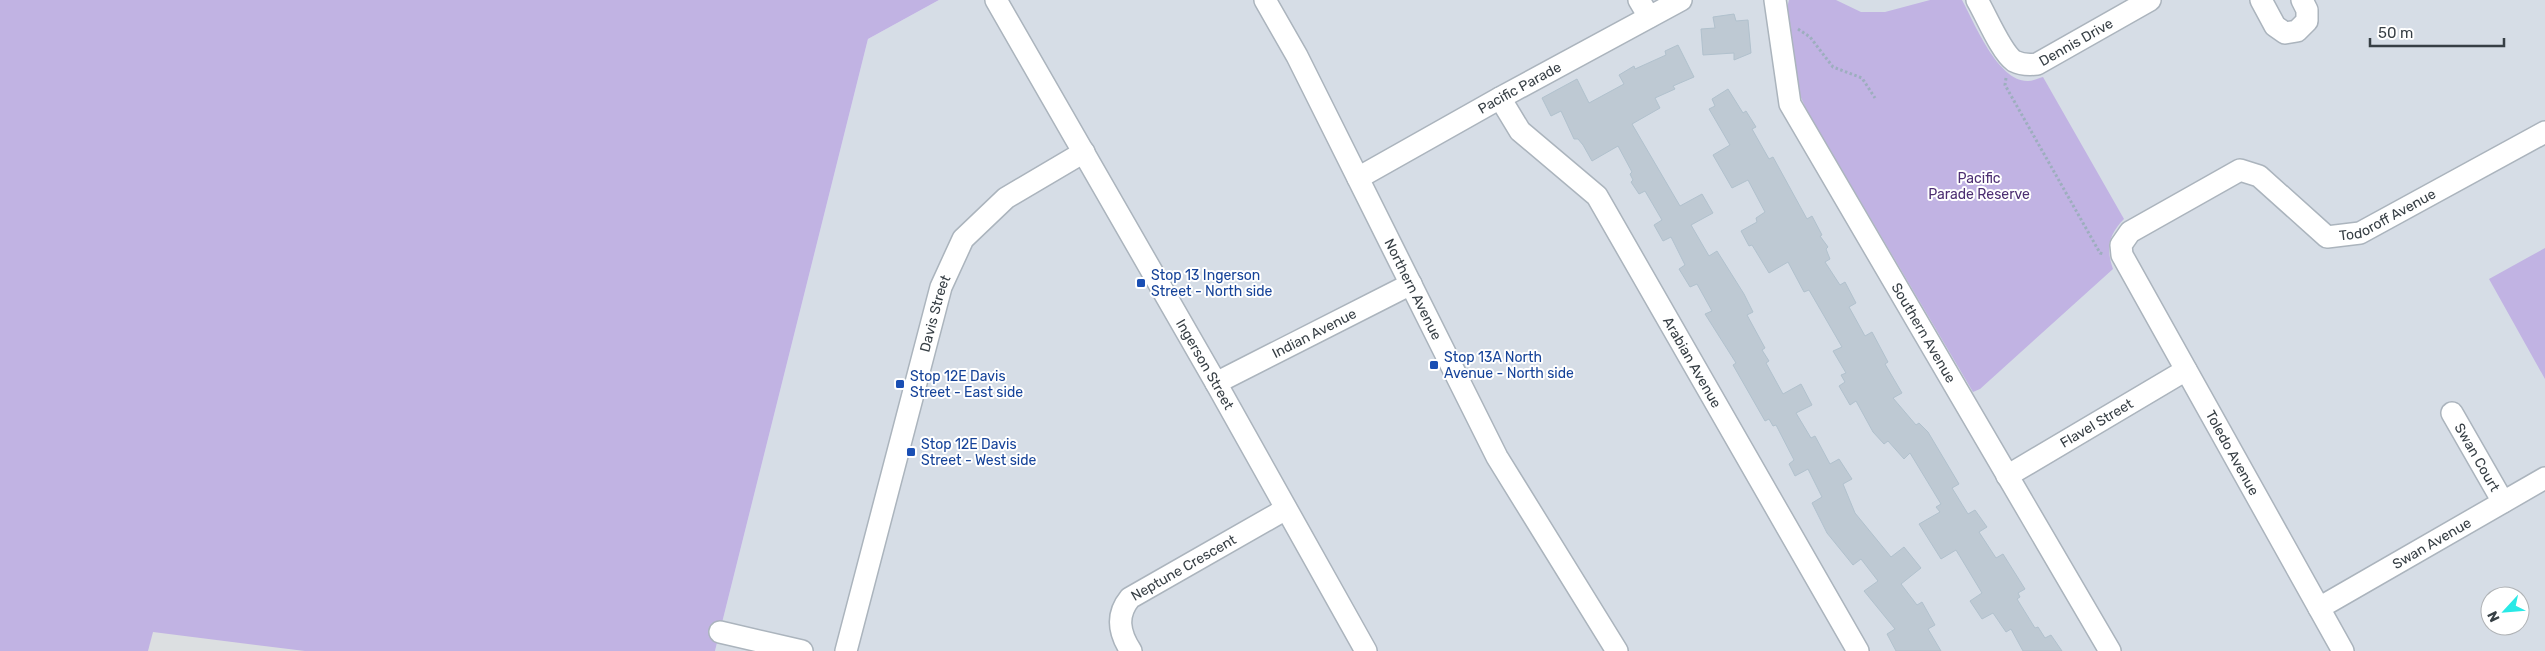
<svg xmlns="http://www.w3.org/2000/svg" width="2545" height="651" viewBox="0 0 2545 651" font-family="Rubik,sans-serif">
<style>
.residential{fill:#d6dde6;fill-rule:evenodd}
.green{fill:#c1b3e3}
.parking{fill:#dcdfe1}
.building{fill:#bec9d3;stroke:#b1c1cd}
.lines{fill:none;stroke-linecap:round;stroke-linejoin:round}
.street-casing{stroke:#abb4bd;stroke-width:24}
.path{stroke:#9daebe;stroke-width:3;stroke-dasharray:2.5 2.5;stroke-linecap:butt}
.street{stroke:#fff;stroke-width:21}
.transit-dot{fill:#1a4fb4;stroke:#fff;stroke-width:2}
.labels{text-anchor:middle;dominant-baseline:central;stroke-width:4;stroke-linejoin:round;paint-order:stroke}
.street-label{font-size:14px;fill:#373f45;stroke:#fff}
.park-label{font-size:14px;fill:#4d2f72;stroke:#fff}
.transit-label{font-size:14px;fill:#164399;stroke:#fff;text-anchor:start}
</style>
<rect width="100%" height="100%" fill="#e7ecf2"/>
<path class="residential" d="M939,0H2545V651H715L868,39ZM2490,596H2520V626H2490Z"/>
<path class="green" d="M0,0H939L868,39L715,651H0Z
M1789,0H1836L1861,12H1885L1930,0H1962C1974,22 1998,82 2028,81C2033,81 2038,78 2043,77L2124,219C2108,235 2106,249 2113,269L1980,389L1973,392L1806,109L1793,79L1786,12Z
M2545,248V379L2489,279Z"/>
<path class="parking" d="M153,632L305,651H148Z"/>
<path class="building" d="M1734,14L1736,21L1748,20L1751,53L1734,60V53L1703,55L1701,29L1715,28L1713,17Z
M1678,45L1694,77L1673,86L1675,89L1655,98L1660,108L1632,124L1680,206L1702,194L1713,213L1691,225L1709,256L1717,251L1744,294L1753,312L1747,315L1765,348L1762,350L1769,361L1766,363L1783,394L1801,384L1812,405L1796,413L1811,438L1815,436L1830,464L1839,459L1852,479L1843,484L1855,513L1891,557L1904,547L1921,568L1901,584L1917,605L1922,602L1935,625L1928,629L1941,651H1896L1887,634L1895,629L1864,591L1878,581L1861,559L1853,565L1827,533L1812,503L1822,497L1808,469L1795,476L1789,464L1794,460L1776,425L1773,426L1769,419L1765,421L1733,365L1736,363L1705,314L1712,311L1697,284L1690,287L1679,269L1685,265L1671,237L1663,241L1654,225L1662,220L1645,191L1639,194L1631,182L1633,180L1630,174L1632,172L1618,146L1592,161L1583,145L1578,139H1574L1561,111L1551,116L1542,98L1577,79L1589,103L1624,84L1619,75L1634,66L1635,69L1666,55L1665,51Z
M1728,89L1743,113L1746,111L1756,127L1752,129L1769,159L1773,157L1807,219L1812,216L1822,235L1820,236L1828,247L1826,249L1830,259L1825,262L1840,285L1845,282L1856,303L1849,307L1865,336L1872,332L1888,362L1885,364L1902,393L1893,398L1916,425L1919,423L1928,432L1959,484L1952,488L1968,514L1975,510L1987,527L1979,532L1996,558L2003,554L2025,589L2018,593L2020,597L2017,599L2035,628L2038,627L2045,638L2051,635L2062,651H2023L2011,629L2006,632L1993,613L1982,619L1970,601L1982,593L1956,550L1941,559L1919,524L1940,512L1936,507L1941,504L1910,453L1904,459L1888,441L1884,444L1873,432L1856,401L1850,405L1839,386L1845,382L1841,375L1846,373L1833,351L1842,347L1809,290L1804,292L1788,262L1769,273L1752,245L1749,246L1741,231L1757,222L1756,218L1765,212L1748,180L1732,188L1713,155L1730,145L1709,109L1715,106L1712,99Z"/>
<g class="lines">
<defs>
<g id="street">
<path id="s1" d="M996,0L1216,383L1366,651"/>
<path id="s2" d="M1265,0L1297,56L1497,457L1617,651"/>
<path d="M1639,0L1649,17"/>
<path id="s3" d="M1775,0L1790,104L2110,651"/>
<path id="s4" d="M1977,0C1986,15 2001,52 2014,61C2022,65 2029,65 2037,64L2150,0"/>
<path d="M2261,0L2275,26L2285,33L2297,31L2307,21V10L2302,0"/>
<path id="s5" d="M1500,98L1520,131L1597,196L1858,651"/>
<path id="s6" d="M1358,178L1500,98L1681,0"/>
<path id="s7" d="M1216,383L1411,284"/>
<path id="s8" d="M2452,413L2503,502"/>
<path id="s9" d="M2007,476L2186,370"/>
<path id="s10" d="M2319,608L2545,478"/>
<path d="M720,632L802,651"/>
<path id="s11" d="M846,651L941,287L963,239L1006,198L1084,152"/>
<path id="s12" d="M1131,651C1119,633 1116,615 1130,598L1286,509"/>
<path id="s13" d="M2343,651L2122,255L2121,245L2130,232L2240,170L2259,176L2327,237L2360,233L2545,132"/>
</g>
</defs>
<use href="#street" class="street-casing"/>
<path class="path" d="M1798,29L1810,37L1833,67L1862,78L1875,98
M2006,78L2005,85L2100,253L2104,254"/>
<use href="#street" class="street"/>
</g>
<g class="transit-dot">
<rect x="1136" y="278" width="10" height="10" rx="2.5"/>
<rect x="1429" y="360" width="10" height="10" rx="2.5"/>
<rect x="895" y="379" width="10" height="10" rx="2.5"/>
<rect x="906" y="447" width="10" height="10" rx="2.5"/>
</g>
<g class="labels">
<g class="street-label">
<text stroke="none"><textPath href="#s4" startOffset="140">Dennis Drive</textPath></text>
<text stroke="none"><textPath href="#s6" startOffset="185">Pacific Parade</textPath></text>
<text stroke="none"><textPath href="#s13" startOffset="782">Todoroff Avenue</textPath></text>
<text stroke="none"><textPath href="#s2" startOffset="325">Northern Avenue</textPath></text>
<text stroke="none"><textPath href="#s11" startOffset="349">Davis Street</textPath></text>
<text stroke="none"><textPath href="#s3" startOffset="370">Southern Avenue</textPath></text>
<text stroke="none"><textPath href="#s7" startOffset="110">Indian Avenue</textPath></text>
<text stroke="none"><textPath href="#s5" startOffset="331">Arabian Avenue</textPath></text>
<text stroke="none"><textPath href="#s1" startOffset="420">Ingerson Street</textPath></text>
<text stroke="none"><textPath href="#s9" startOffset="104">Flavel Street</textPath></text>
<text transform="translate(2232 453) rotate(61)">Toledo Avenue</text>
<text stroke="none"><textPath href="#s8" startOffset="51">Swan Court</textPath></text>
<text stroke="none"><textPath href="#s10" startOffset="130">Swan Avenue</textPath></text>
<text stroke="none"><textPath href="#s12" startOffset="119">Neptune Crescent</textPath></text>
</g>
<g class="park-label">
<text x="1979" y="178">Pacific<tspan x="1979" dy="16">Parade Reserve</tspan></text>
</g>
<g class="transit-label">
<text x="1151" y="275">Stop 13 Ingerson<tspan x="1151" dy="16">Street - North side</tspan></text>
<text x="1444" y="357">Stop 13A North<tspan x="1444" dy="16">Avenue - North side</tspan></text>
<text x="910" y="376">Stop 12E Davis<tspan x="910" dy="16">Street - East side</tspan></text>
<text x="921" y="444">Stop 12E Davis<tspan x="921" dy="16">Street - West side</tspan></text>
</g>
</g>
<g transform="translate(2505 611) rotate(244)"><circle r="24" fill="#ffffff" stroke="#afb2b5"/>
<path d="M0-4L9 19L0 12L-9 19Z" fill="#28e9e6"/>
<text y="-8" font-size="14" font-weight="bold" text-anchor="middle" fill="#373f45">N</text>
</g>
<path d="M2370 38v8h134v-8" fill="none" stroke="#373f45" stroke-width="2.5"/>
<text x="2378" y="38" font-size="15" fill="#373f45" stroke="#ffffff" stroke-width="4" paint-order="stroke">50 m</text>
</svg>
